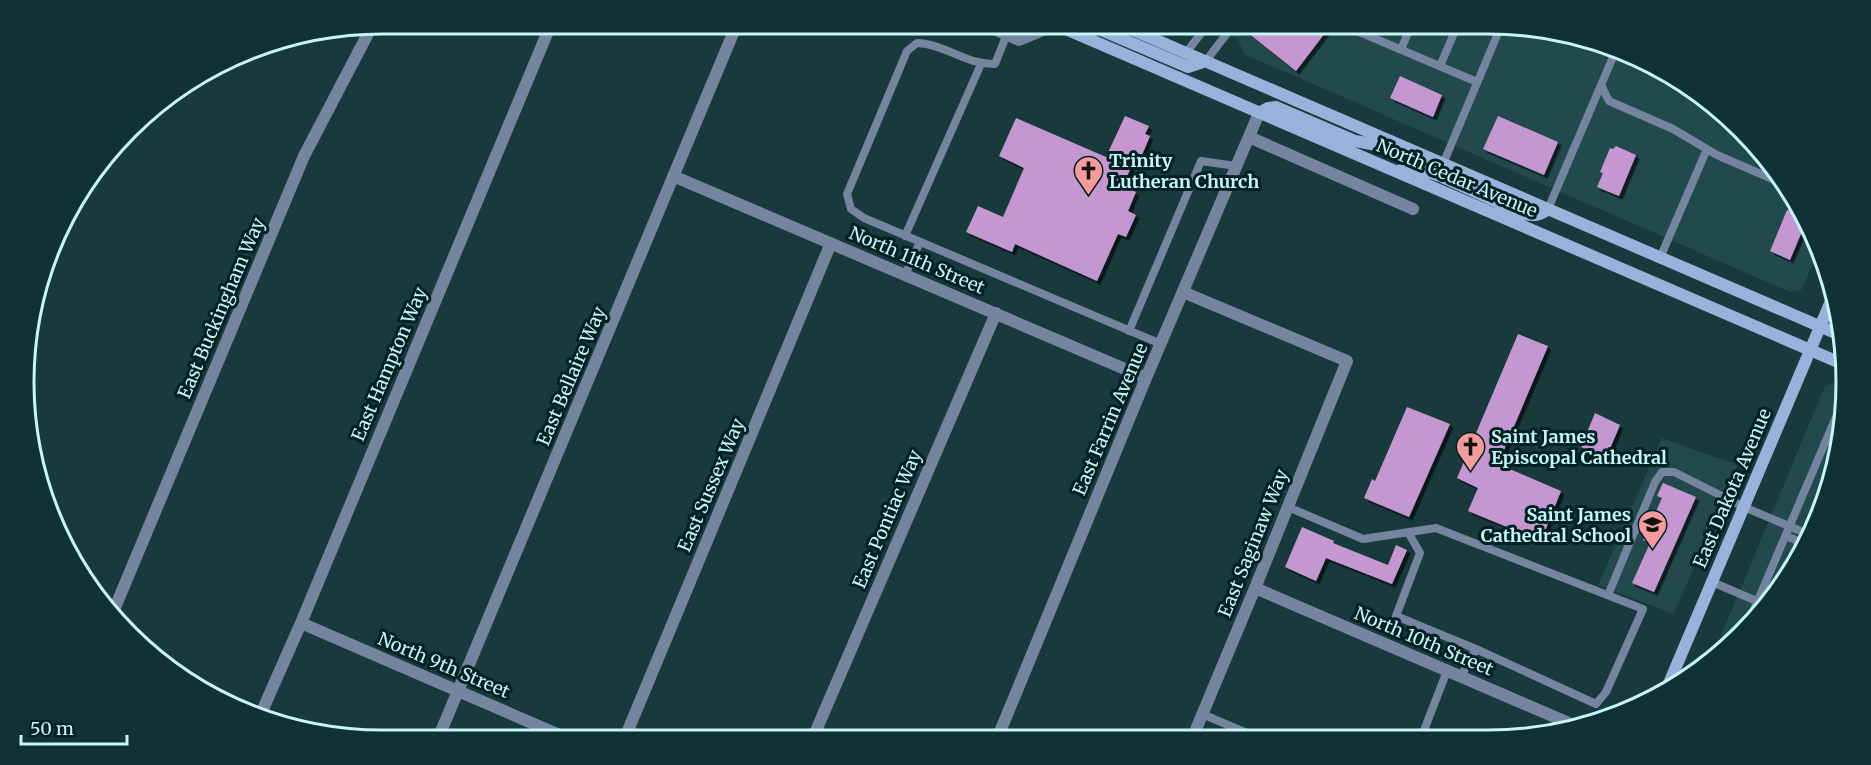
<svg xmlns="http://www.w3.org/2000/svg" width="1871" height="765" viewBox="0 0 1871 765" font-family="Merriweather,serif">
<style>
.built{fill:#22494b}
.building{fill:#c597d0;filter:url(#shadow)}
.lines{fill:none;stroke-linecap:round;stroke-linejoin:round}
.lane{stroke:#75859f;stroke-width:8}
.street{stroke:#75859f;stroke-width:12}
.secondary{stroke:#98b2dc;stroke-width:12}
.labels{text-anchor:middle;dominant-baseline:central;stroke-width:6;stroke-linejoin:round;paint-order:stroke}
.poi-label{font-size:18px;font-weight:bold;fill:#c6f6f8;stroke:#002123;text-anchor:start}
.street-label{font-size:18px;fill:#c6f6f8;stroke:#002123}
.rim{fill:none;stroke:#c6f6f8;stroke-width:3}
</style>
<defs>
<filter id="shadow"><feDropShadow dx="3.5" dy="3.5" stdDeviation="0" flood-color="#0009"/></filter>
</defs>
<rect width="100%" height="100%" fill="#193a3c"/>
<path class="built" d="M1161,24H1488L1603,43L1725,113L1810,224L1818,253L1801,290L1790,292L1244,54L1238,39L1192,28L1181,33Z
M1840,380L1843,382L1828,497L1787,581L1725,652L1710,662L1825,386Z
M1662,438L1737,465L1674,614L1598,585Z"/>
<path class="building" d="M1260,24H1322L1328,29L1296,71L1252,36Z
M1400,76L1442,95L1433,117L1390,98Z
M1125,116L1149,126L1145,134L1150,136L1142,155L1137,153L1126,179L1130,182L1127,188L1136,192L1128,211L1136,215L1126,237L1118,234L1097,281L1015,244L1012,252L966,232L978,206L1003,217L1024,168L999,156L1016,118L1106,157Z
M1498,116L1558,142L1544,175L1483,149Z
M1616,146L1636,155L1619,196L1597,187L1603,173L1600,172L1610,148L1613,149Z
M1787,210L1804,215L1803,220L1806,222L1790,260L1770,251Z
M1518,334L1548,346L1498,464L1561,491L1541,541L1468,511L1478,488L1457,478Z
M1407,407L1450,424L1409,517L1364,498L1372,479L1375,481Z
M1595,413L1620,425L1606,458L1581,447Z
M1663,483L1696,497L1654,592L1632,583L1650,543L1643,540L1662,498L1657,496Z
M1302,527L1334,541L1333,543L1388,565L1396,545L1407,550L1392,584L1326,558L1316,581L1285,567Z"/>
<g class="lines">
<path class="lane" d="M1345,24L1350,28L1477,82
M1007,34L995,64C967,65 945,44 917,43L907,51L847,194L851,209L864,218L1161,344
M1401,49L1412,24
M1186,53L1208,24
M1206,61L1234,24
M1440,66L1458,24
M1601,85L1609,101L1673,129L1717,155L1777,181
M1443,164L1501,26
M1548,209L1616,50
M905,236L981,64
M1660,258L1707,149
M905,275L920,242
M1129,331L1201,161L1236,166
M1288,507L1363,539L1436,528L1643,609L1606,692L1596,704L1476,649L1461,676
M1408,532L1420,553L1396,616L1476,649
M1786,536L1805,544
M1712,582L1766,605
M1608,595L1655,482L1662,472H1674L1744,507L1810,535
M1747,626L1839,410
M1202,714L1247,733L1275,735L1287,739
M1194,733L1208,739
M1421,738L1447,671"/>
<path class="street" d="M983,24L1019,40L1055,25
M1249,137L1413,209
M673,176L1146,378
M1183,292L1347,361L1255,588L1192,739
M1255,588L1578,727
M114,610L304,156L372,26
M301,623L571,740
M259,718L301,623L551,24
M997,739L1146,378L1259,113
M624,740L831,243
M812,740L996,313
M437,741L737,24"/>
<path class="secondary" d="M1054,24L1845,365
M1087,24L1188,67L1206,61
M1119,24L1840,335
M1259,113L1268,108L1276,107L1355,141L1377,145L1391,141
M1398,171L1408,169L1421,170L1440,176L1524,214C1534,216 1540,216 1548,209
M1667,688L1831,301"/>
</g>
<defs>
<symbol id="church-pin" viewBox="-11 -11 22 30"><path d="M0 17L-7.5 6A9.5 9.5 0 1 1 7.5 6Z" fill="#f59b9b" stroke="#002123"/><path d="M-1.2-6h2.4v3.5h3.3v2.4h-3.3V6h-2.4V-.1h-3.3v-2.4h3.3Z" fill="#111"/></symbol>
<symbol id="school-pin" viewBox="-11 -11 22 30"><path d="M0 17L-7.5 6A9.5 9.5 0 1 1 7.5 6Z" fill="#f59b9b" stroke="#002123"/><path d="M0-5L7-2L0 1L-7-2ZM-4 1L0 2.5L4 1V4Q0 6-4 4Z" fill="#111"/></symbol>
</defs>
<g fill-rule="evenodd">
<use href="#church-pin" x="1072" y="154" width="33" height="45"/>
<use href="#church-pin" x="1454" y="430" width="33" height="45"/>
<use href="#school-pin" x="1636" y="508" width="33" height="45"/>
</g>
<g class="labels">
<g class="poi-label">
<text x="1109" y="160">Trinity<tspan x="1109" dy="21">Lutheran Church</tspan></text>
<text x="1491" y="436">Saint James<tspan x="1491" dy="21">Episcopal Cathedral</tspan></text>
<text x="1631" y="514" text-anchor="end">Saint James<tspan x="1631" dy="21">Cathedral School</tspan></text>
</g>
<g class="street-label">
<text transform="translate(1457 178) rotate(23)">North Cedar Avenue</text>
<text transform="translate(917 260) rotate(23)">North 11th Street</text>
<text transform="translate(221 308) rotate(-67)">East Buckingham Way</text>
<text transform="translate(389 364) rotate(-67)">East Hampton Way</text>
<text transform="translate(571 376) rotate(-67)">East Bellaire Way</text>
<text transform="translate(1110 419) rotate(-67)">East Farrin Avenue</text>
<text transform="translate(711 485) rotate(-67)">East Sussex Way</text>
<text transform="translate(1732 488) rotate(-67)">East Dakota Avenue</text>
<text transform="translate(887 519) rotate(-67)">East Pontiac Way</text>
<text transform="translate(1253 543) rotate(-68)">East Saginaw Way</text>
<text transform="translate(1424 641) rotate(23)">North 10th Street</text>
<text transform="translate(444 665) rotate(23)">North 9th Street</text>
</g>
</g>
<path d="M0 0H1871V765H0ZM382 34H1488A348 348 0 0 1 1836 382V382A348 348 0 0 1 1488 730H382A348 348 0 0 1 34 382V382A348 348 0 0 1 382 34Z" fill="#103234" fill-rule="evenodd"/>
<path class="rim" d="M382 34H1488A348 348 0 0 1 1836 382V382A348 348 0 0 1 1488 730H382A348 348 0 0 1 34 382V382A348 348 0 0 1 382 34Z"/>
<path d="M21 735v9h106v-9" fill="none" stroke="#c6f6f8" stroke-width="3"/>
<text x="30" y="735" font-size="18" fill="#c6f6f8" stroke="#002123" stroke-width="4.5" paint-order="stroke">50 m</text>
</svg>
